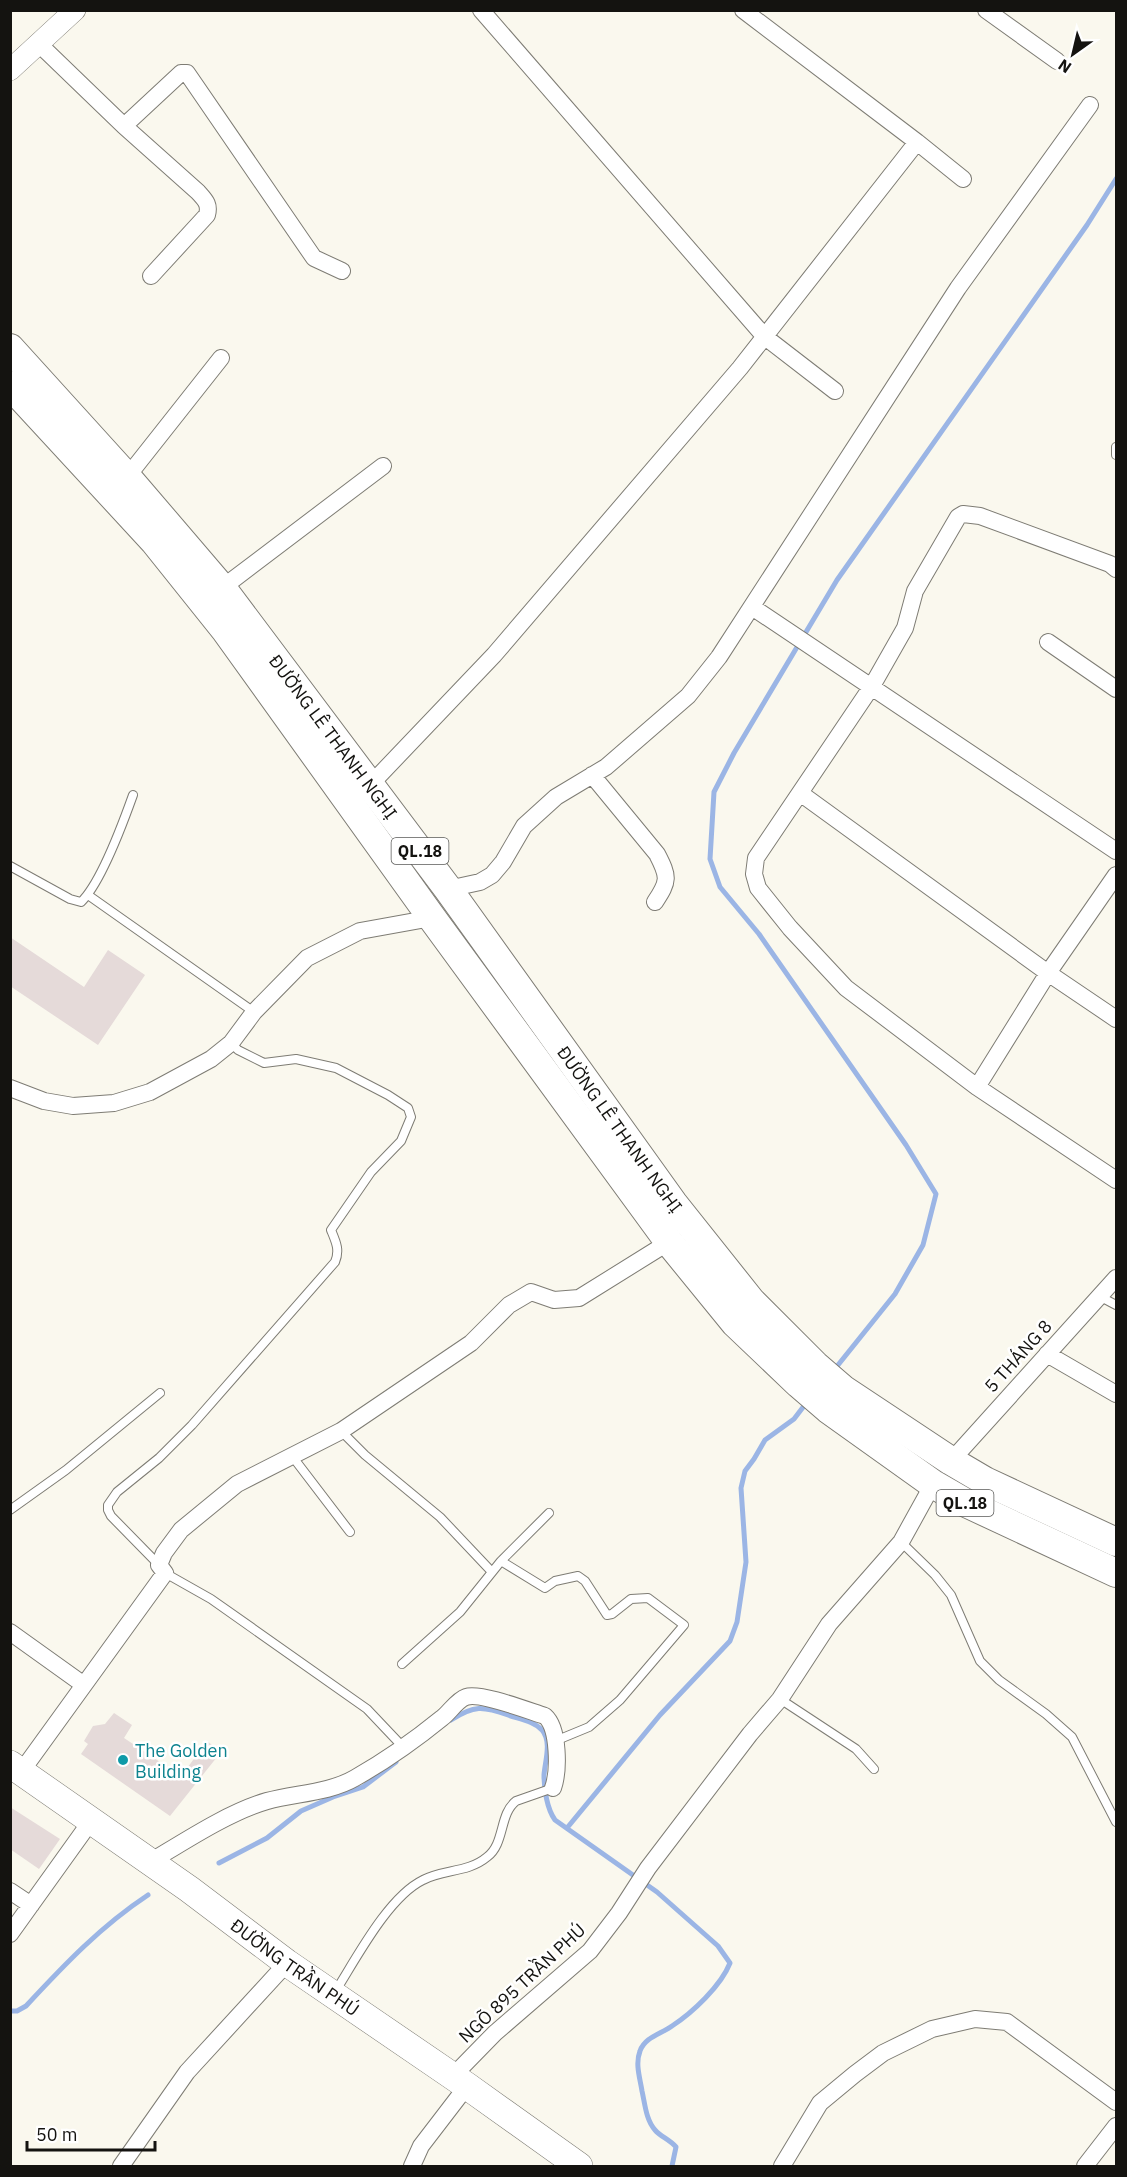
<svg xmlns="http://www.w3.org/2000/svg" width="1127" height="2177" viewBox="0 0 1127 2177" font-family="'IBM Plex Sans',sans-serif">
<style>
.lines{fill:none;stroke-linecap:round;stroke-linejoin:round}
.stream{stroke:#9bb5e5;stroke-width:5}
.building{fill:#e5dad9}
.service-casing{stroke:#7e7c74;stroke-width:10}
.minor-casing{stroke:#7e7c74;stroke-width:18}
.tertiary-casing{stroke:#7e7c74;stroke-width:22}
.primary-casing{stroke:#7e7c74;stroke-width:28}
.trunk-casing{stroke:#7e7c74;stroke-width:30}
.service{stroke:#fff;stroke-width:8}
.minor{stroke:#fff;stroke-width:16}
.tertiary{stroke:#fff;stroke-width:21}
.primary{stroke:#fff;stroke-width:27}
.trunk{stroke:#fff;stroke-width:28}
.culture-dot{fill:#0f9aa8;stroke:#fff;stroke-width:2}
.labels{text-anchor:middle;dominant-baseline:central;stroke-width:5;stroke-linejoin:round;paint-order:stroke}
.shield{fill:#fff;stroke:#5a5a58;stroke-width:1.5}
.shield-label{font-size:16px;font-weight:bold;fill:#141310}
.street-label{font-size:18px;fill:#141310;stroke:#fff}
.culture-label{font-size:18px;fill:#0d838f;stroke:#fff;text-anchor:start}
</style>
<rect width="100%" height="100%" fill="#faf8ee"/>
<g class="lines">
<path class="stream" d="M834,1370L895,1294L923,1245L936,1194L906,1145L759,934L720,887L710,859L714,792L734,753L837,580L1087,225L1116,179
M451,1720C474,1705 483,1706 508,1715C519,1719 534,1721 542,1730C552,1742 545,1761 544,1775C544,1789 547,1809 555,1820L657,1892L718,1946L730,1963C721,1986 692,2013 672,2026C661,2034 645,2037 640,2051C635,2064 640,2078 642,2091C645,2104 646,2120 655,2130C661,2137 669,2139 676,2147L672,2166
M567,1828L660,1715L730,1641L737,1622L746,1562L741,1488L745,1471L754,1459L765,1440L794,1419L807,1402
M219,1863L267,1838L301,1811L333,1797L363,1787L396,1762
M10,2011H17L26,2006C64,1965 101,1926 148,1895"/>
</g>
<path class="building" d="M10,937L84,987L108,950L145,975L98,1045L10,986Z
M114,1713L132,1725L124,1738L172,1770L175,1765L185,1771L207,1741L221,1752L170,1816L81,1754L88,1744L84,1741L93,1726L105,1724Z
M10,1807L60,1839L39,1869L10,1849Z"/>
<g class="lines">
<defs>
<path id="service" d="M1116,447V455
M10,866L70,899L81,902C101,883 123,823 133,795
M88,895L254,1012
M1099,1296L1116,1305
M341,1431L365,1455L440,1517L492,1572
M292,1456L350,1532
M10,1510L66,1470L160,1393
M901,1542L935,1575L951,1595L980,1661L999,1680L1046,1714L1072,1737L1116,1822
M501,1561L545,1588L555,1581L578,1576L585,1581L607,1615L612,1614L631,1599L648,1598L684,1625L620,1700L589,1727L555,1741
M159,1565L111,1516L108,1510V1505L117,1492L159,1458L192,1425L335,1262C340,1250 336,1242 331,1230L371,1172L401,1141L411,1117L408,1108L388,1095L336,1068L296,1059L264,1063L238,1050L231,1043
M165,1573L211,1599L367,1709L403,1747
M402,1664L460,1612L501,1561L549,1513
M780,1699L856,1749L874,1769
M335,1992C356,1959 388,1897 423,1880C443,1869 468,1873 487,1857C505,1844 499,1814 516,1801L553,1788"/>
<path id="minor" d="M481,10L765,337L835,391
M743,10L917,142L963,179
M986,10L1057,61
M39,44L124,126L198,192C205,200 210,204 207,215L151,276
M124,126L181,73H187L314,258L342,271
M127,477L221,358
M1116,569L1110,564L980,516L963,514L958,517L915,591L905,628L872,686L756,858L754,874L758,888L790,928L846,988L977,1087L1116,1180
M222,588L383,466
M752,607L1116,851
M1048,642L1116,689
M592,775L657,854C669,877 669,881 655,902
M371,784L494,655L740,368L917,142
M800,793L1048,973L1116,1019
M448,889L480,882L492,875L503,862L524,826L556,797L606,767L688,696L719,657L958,288L1090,105
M977,1087L1048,973L1116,875
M10,1088L44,1101L73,1106L114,1103L150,1092L211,1059L231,1043L254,1012L307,958L360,931L432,918
M1047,1354L1116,1394
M951,1461L1116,1278
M10,1632L84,1685
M21,1772L165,1573L159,1565L164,1553L181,1530L237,1484L341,1431L471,1343L509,1305L531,1292L554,1300L579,1298L669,1242
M150,1862C185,1841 229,1812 267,1801C296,1793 329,1793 355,1778C385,1761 415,1740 442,1718C449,1713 457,1700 466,1697C480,1692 529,1711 545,1716C559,1728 559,1771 553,1788
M10,1891L31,1905
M10,1934L91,1821
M453,2076L495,2033L590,1951L619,1913L648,1868L750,1734L780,1699L829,1624L901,1542L933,1484
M121,2166L187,2072L287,1963
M412,2166L421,2146L467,2086
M782,2166L820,2103L855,2074L883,2053L932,2029L975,2019L1007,2022L1116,2102
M1085,2166L1116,2126"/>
<path id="tertiary" d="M10,70L75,10"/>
<g id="primary">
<path id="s1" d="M10,1764L189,1889L287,1963L467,2086L579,2166"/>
</g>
<g id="trunk">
<path id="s2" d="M10,348L127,477L222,588L448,889L673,1203L751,1301L815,1365L844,1390L951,1461L985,1481L1116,1542"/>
<path d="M10,385L154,541L226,631L432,918L669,1242L735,1323L799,1384L828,1409L933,1484L966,1503L1116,1573"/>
</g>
</defs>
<use href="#service" class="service-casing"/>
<use href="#minor" class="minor-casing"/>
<use href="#tertiary" class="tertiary-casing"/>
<use href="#primary" class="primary-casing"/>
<use href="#trunk" class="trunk-casing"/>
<use href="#service" class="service"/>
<use href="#minor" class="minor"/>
<use href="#tertiary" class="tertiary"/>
<use href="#primary" class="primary"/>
<use href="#trunk" class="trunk"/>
</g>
<circle class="culture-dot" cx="123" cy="1760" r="6"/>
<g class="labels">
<g class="shield">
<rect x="391.5" y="838" width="57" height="26" rx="4.5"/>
<rect x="936.5" y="1490" width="57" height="26" rx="4.5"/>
</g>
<g class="shield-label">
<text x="420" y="851">QL.18</text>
<text x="965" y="1503">QL.18</text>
</g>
<g class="street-label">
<text stroke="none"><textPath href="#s2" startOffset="506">ĐƯỜNG LÊ THANH NGHỊ</textPath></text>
<text stroke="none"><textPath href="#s2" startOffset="992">ĐƯỜNG LÊ THANH NGHỊ</textPath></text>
<text transform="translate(1018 1356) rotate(-48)">5 THÁNG 8</text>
<text stroke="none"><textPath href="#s1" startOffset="350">ĐƯỜNG TRẦN PHÚ</textPath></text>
<text transform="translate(522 1983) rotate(-43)">NGÕ 895 TRẦN PHÚ</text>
</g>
<g class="culture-label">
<text x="135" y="1750">The Golden<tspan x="135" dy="21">Building</tspan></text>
</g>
</g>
<rect width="1127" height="2177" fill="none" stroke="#141310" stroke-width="24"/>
<g transform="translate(1073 54) rotate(214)" stroke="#ffffff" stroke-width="4.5" paint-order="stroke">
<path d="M0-4.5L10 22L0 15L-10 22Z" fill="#141310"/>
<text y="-9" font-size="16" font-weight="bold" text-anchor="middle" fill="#141310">N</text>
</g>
<path d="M27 2141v9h128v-9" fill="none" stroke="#141310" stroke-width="3"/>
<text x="36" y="2141" font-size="18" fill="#141310" stroke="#ffffff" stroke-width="4.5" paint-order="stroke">50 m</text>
</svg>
